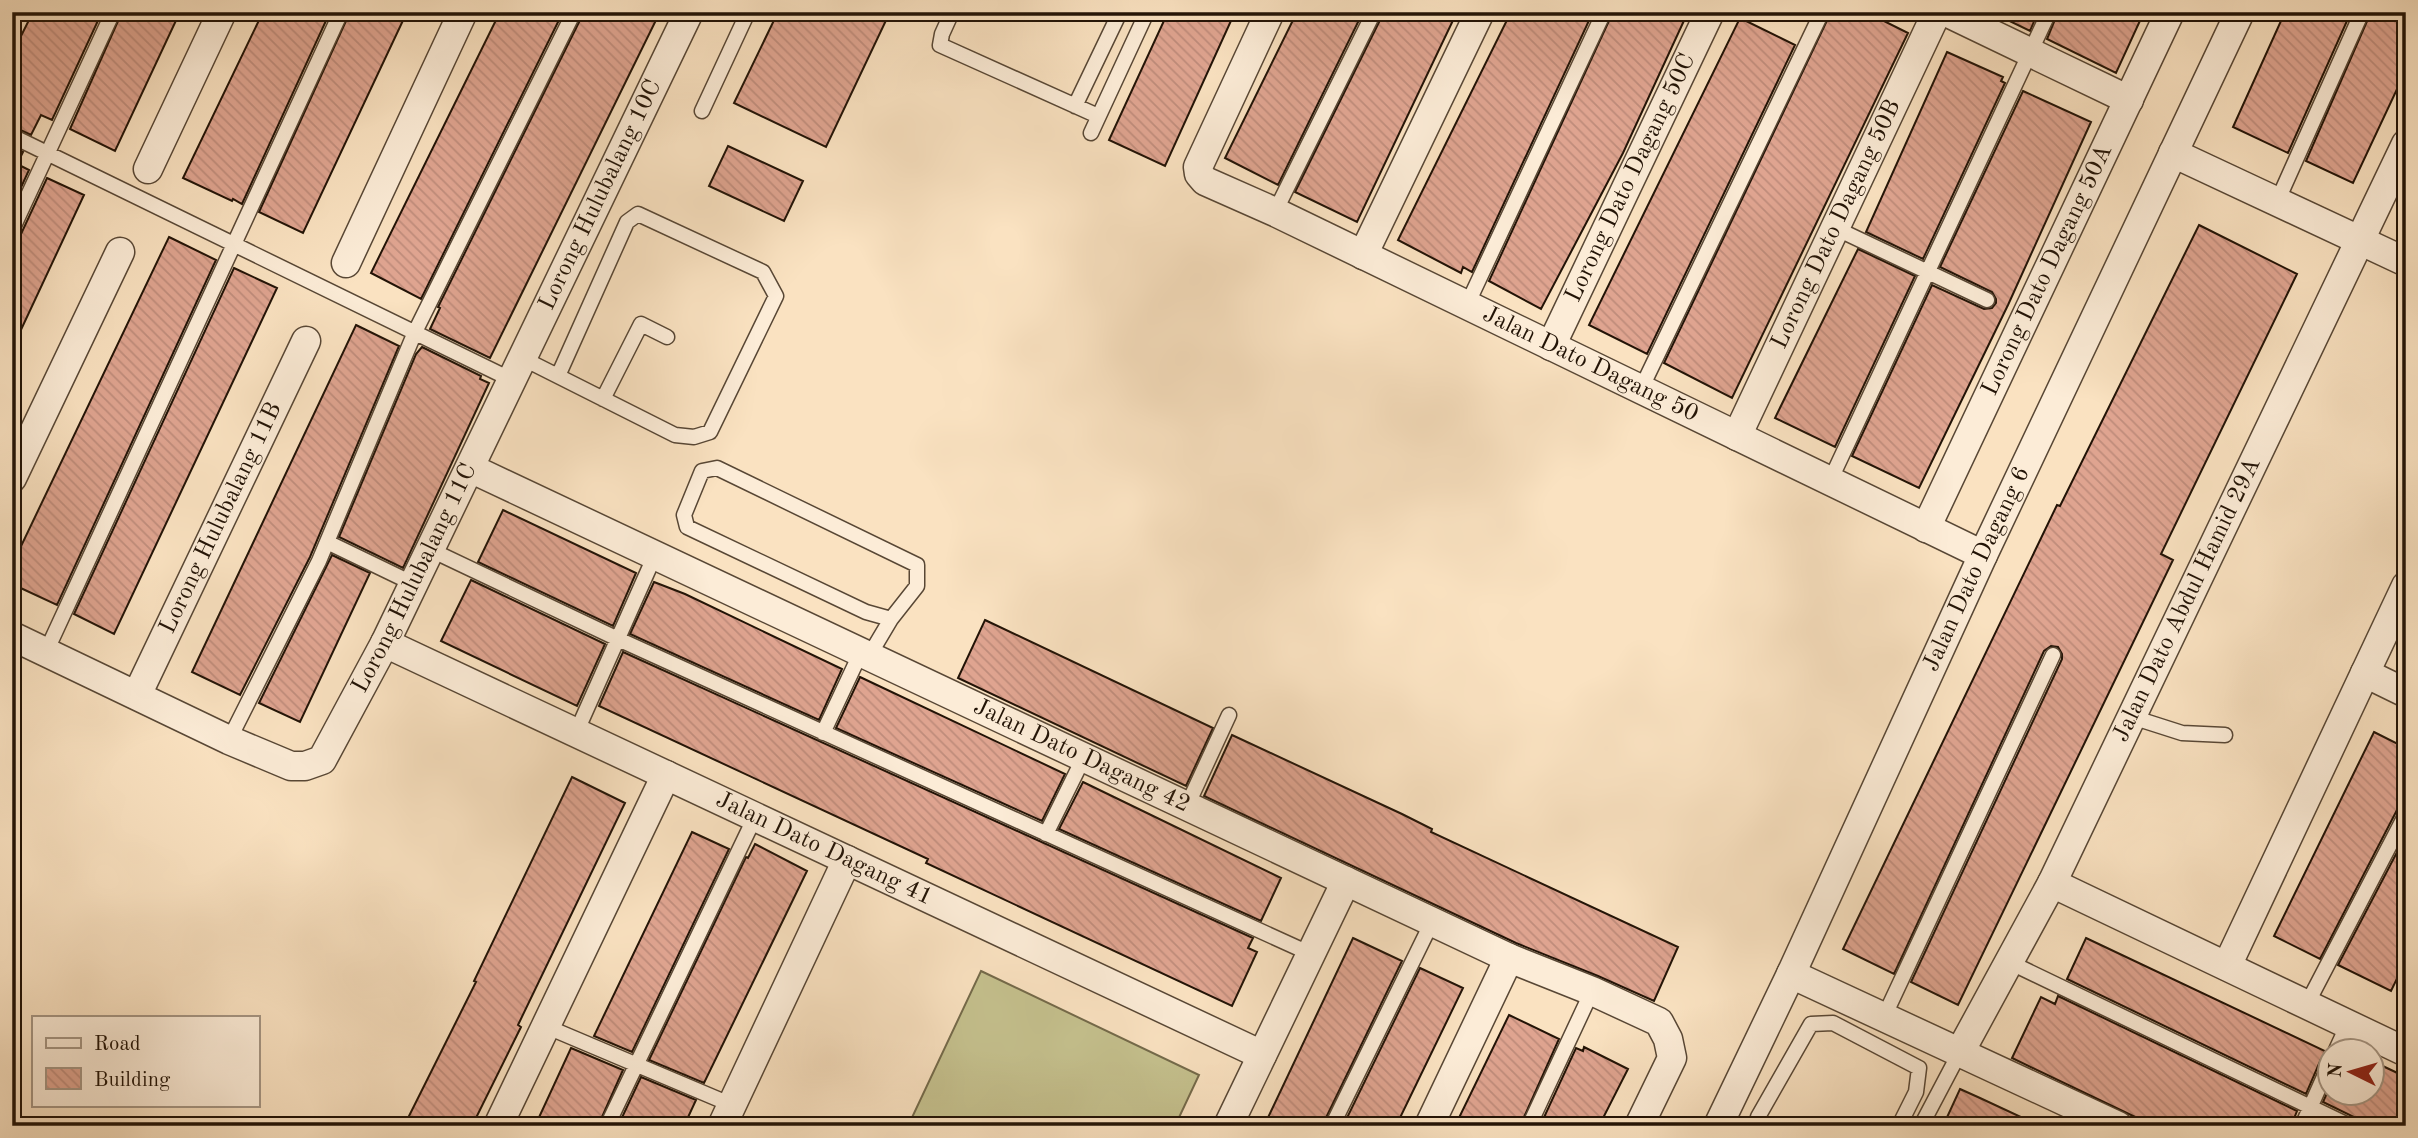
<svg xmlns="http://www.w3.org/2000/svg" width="2418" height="1138" viewBox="0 0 2418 1138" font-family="'Old Standard TT',serif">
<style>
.grass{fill:#c5c18e;stroke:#746a4a;stroke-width:2}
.building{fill:url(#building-back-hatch);stroke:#221306;stroke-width:2}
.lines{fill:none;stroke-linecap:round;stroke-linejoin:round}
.service-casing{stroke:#584735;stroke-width:17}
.minor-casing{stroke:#584735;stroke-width:31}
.service{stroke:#fcecd7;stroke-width:14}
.minor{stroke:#fcecd7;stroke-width:28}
.labels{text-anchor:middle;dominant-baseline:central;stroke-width:5;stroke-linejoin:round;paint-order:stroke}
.street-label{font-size:24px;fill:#221306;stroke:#fcecd7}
</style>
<defs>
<pattern id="building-back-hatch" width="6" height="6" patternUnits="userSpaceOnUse" patternTransform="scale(1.75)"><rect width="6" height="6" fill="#dfa490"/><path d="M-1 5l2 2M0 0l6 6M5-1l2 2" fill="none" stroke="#bf8c7b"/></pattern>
</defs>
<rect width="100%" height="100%" fill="#fae2c1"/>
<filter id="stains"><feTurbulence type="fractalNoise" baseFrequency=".00286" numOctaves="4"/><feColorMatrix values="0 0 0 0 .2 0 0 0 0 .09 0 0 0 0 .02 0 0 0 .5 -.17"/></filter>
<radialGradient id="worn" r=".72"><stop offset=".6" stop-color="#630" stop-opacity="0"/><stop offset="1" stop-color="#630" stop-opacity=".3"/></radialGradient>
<path class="grass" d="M981,971L1199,1075L1175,1126H908Z"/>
<path class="building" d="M33,12H102L52,120L41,115L31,135L12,126V54Z
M122,12H180L115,151L70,129Z
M263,12H330L242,204L233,199L232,201L183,178Z
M350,12H407L303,233L259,212Z
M500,12H563L421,299L371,273Z
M584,12H660L490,358L430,329L440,308L438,307Z
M778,12H890L826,147L734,103Z
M1168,12H1235L1165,166L1109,140Z
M1297,12H1363L1278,185L1225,158Z
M1384,12H1457L1357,222L1295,192Z
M1511,12H1593L1472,272L1463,267L1461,273L1398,240Z
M1613,12H1688L1623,153L1541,309L1489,281Z
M1831,12H1866L1908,33L1732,398L1664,363Z
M1991,12H2038L2030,31Z
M2058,12H2144L2116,73L2047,39Z
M2285,12H2351L2288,153L2233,127Z
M2371,12H2406V70L2353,183L2306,161Z
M1740,18L1795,45L1647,354L1589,325Z
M1947,52L2003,77L2001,81L2005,83L1923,259L1866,232Z
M2023,91L2091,122L2008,305L1919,488L1852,456L1932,285L1984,309L1992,308L1996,303V299L1992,292L1940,267Z
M728,146L803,181L784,221L709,186Z
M12,147L23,152L17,164L29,170L12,207Z
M47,178L84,195L12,349V240L21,234Z
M2199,225L2297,274L2161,554L2173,560L1958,1005L1911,982L2062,659V654L2058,647L2051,646L2044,651L1894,974L1843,949L2057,505L2060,506Z
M169,237L216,260L57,605L12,584V565Z
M1858,249L1915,276L1835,447L1775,418Z
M234,268L277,288L114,634L74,614Z
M356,325L399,346L310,557L240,695L192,672Z
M422,347L481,376L480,379L489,383L403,568L339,537L416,354Z
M503,510L636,573L613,626L478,562Z
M332,555L370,573L300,722L259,703Z
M471,580L605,644L577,706L441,641Z
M654,582L685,594L842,669L819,720L630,634Z
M985,620L1213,728L1186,786L958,678Z
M623,652L1253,938L1248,948L1257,952L1232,1006L926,863L928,859L599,706Z
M860,677L1065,774L1042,821L836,728Z
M2374,732L2406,748V804L2397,810L2320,959L2274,936Z
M1232,735L1402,814L1432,829L1431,832L1678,947L1654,1001L1598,976L1516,943L1204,796Z
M572,777L625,803L518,1025L521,1027L472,1126H404L476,982L474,981Z
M1083,782L1281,878L1261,921L1059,829Z
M692,832L729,849L632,1052L594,1036Z
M2406,835V960L2391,991L2338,965Z
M755,844L807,871L704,1083L649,1060L746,857L748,858Z
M1353,938L1402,961L1322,1126H1264Z
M2086,938L2327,1052L2321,1059L2306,1094L2067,979Z
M1420,968L1463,988L1396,1126H1343Z
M2058,996L2297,1111L2291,1126H2154L2012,1058L2041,997L2055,1004Z
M1509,1015L1559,1039L1520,1126H1455Z
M1584,1047L1628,1069L1599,1126H1540L1576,1048L1583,1051Z
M571,1048L623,1070L598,1126H535Z
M2372,1061L2406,1077V1126H2360L2354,1117L2323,1102L2327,1093H2372Z
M641,1077L696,1100L684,1126H618Z
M1960,1089L1980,1098L2040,1126H1943Z"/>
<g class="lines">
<defs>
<path id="service" d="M952,12L942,34L940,45L1098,116
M1075,106L1120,12
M702,111L748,12
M1091,133L1147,12
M12,136L512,380
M2277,202L2362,12
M1275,212L1374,12
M1835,228L1987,300
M12,230L113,12
M1467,305L1604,12
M522,358L675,435L694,437L710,432L776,296L763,272L638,214L627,222L558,376
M1641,389L1822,12
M603,399L641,324L667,337
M717,468L917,565V586L891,619L866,612L687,527L684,515L702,471Z
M1830,481L2049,12
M327,542L414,584
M431,550L618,639L1311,954
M46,652L341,12
M869,656L891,619
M2132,717L2182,733L2225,735
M576,733L655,555
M823,733L861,652
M229,740L319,561L415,332L574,12
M1187,806L1229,715
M1046,834L1084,757
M2009,962L2350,1126
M2307,1004L2406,814
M1884,1017L2053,655
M545,1026L732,1105
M2336,1050L2348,1024
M607,1126L755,817
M1332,1126L1432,922
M1529,1126L1592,991
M1759,1126L1758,1117L1811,1024L1833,1023L1919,1068L1916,1092L1899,1126
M1921,1126L1960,1052
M2302,1126L2330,1063"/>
<g id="minor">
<path id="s1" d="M1270,12L1198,167L1199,174L1205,181L1275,212L1983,555"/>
<path d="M1946,12L2129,100"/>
<path d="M2173,153L2406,262"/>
<path d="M148,169L222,12"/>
<path d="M1363,255L1480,12"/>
<path d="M346,263L463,12"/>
<path id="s2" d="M1551,346L1710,12"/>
<path id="s3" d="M1737,436L1937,12"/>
<path id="s4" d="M470,468L1509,958L1592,991L1659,1022L1668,1039L1672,1058L1639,1126"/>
<path d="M12,478L120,252"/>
<path id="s5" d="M1926,528L2170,12"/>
<path id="s6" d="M12,636L229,740L291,766H305L322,760L385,643L689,12"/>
<path id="s7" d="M385,643L1262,1055"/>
<path d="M2365,673L2406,693"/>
<path id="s8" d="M137,695L306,341"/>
<path d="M2052,883L2406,1052"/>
<path d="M2227,966L2406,586"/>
<path d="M1791,974L2118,1126"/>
<path id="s9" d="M1960,1052L2052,883L2406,144"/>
<path d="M498,1126L666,775"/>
<path d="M722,1126L847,860"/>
<path d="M1228,1126L1346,881"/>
<path d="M1429,1126L1509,958"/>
<path id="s10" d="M1718,1126L1791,974L1983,555L2240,12"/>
</g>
</defs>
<use href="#service" class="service-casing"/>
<use href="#minor" class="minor-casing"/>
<use href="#service" class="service"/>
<use href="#minor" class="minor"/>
</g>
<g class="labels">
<g class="street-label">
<text stroke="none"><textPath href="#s2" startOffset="186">Lorong Dato Dagang 50C</textPath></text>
<text stroke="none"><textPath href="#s6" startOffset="970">Lorong Hulubalang 10C</textPath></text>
<text stroke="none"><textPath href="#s3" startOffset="234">Lorong Dato Dagang 50B</textPath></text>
<text stroke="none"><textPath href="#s5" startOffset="285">Lorong Dato Dagang 50A</textPath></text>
<text stroke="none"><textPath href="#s1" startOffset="614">Jalan Dato Dagang 50</textPath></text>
<text stroke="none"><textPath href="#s8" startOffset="196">Lorong Hulubalang 11B</textPath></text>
<text stroke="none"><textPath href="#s10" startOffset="614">Jalan Dato Dagang 6</textPath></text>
<text stroke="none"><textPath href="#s6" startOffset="544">Lorong Hulubalang 11C</textPath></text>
<text stroke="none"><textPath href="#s9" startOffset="506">Jalan Dato Abdul Hamid 29A</textPath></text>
<text stroke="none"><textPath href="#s4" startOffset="676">Jalan Dato Dagang 42</textPath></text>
<text stroke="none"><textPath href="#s7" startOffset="485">Jalan Dato Dagang 41</textPath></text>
</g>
</g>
<rect width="2418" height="1138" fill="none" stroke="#fae2c1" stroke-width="42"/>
<rect x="14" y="14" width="2390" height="1110" fill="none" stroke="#221306" stroke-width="3.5"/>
<rect x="21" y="21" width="2376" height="1096" fill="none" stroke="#221306" stroke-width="2"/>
<rect x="32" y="1016" width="228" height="91" fill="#fcecd7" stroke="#a59583" stroke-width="2"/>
<rect x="46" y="1038" width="35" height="10" fill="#fcecd7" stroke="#a59583" stroke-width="2"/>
<text x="94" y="1050" font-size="21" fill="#221306">Road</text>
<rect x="46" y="1068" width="35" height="21" fill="url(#building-back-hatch)" stroke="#a59583" stroke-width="2"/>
<text x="94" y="1086" font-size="21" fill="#221306">Building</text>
<g transform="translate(2351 1072) rotate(275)"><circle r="33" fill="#fcecd7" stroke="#a59583" stroke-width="2"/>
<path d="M0-5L12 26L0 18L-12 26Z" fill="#8f2418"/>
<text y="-10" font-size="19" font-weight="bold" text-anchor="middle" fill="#221306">N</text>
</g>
<rect width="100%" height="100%" filter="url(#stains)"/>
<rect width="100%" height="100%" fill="url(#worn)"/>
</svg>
